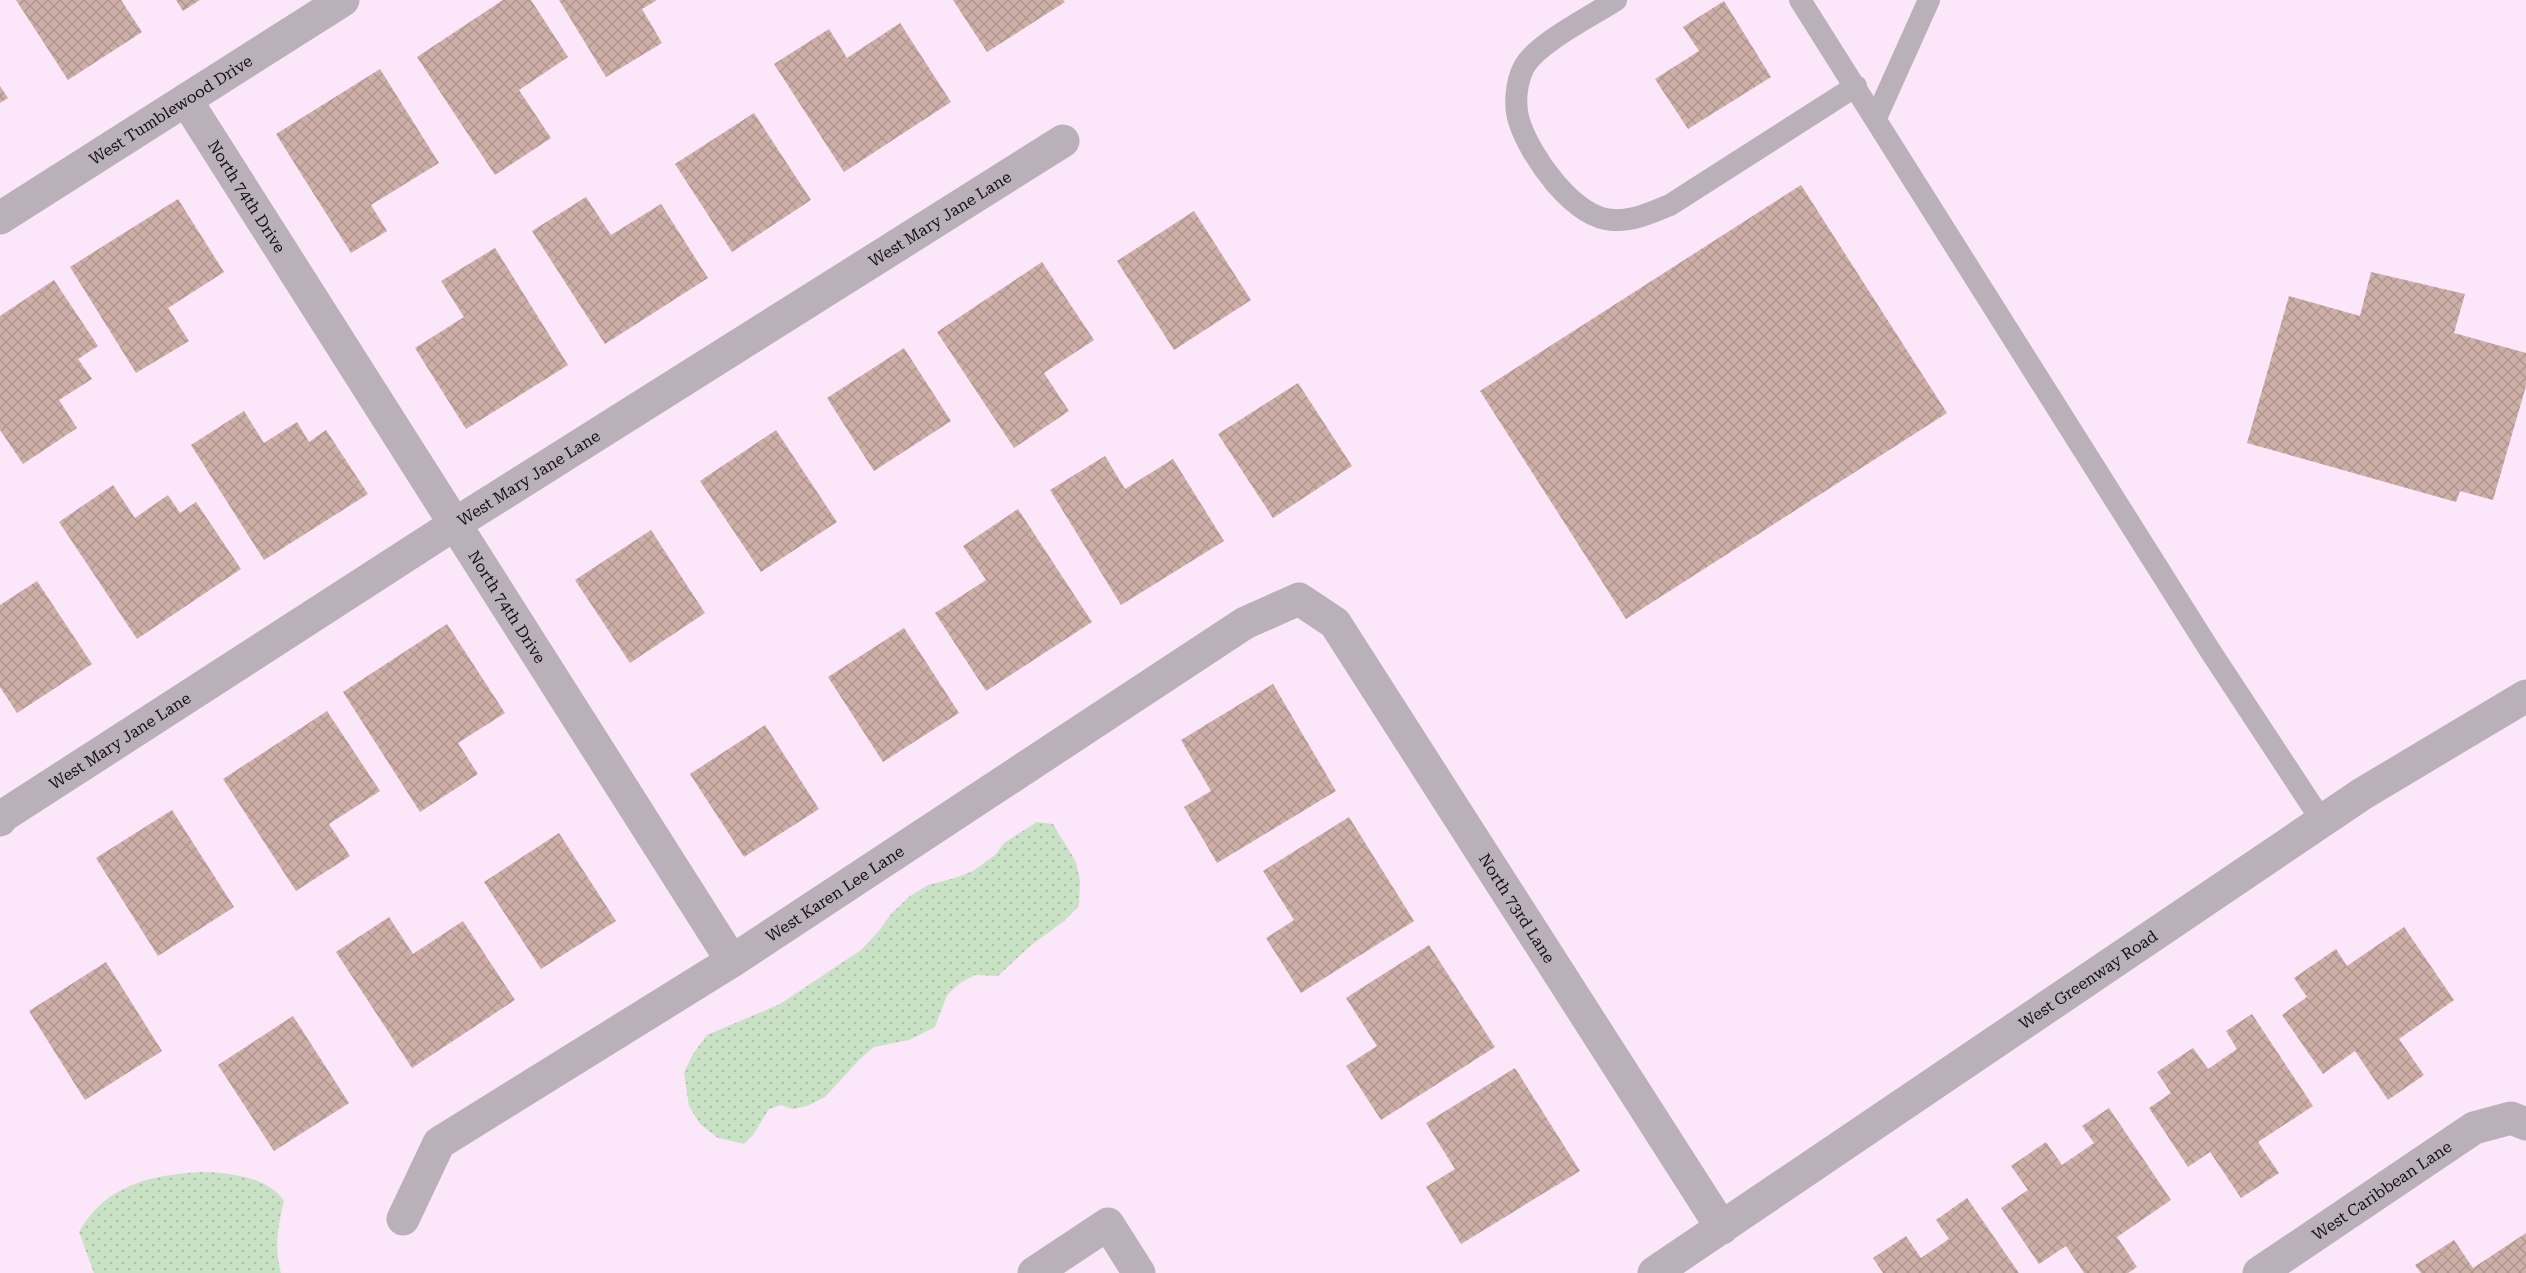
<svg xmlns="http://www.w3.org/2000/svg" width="2526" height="1273" viewBox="0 0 2526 1273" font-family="'Roboto Serif',serif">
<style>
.green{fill:url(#green-dots)}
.building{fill:url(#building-cross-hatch)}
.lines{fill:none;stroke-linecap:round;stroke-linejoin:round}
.service{stroke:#b9b0b9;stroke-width:22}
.minor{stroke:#b9b0b9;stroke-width:33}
.tertiary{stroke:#b9b0b9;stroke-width:33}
.labels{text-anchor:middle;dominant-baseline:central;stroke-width:4.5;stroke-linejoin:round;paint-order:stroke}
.street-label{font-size:16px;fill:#150e15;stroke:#fce6fa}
</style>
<defs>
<pattern id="green-dots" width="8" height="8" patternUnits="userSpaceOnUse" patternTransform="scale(1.5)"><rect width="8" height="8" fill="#c9e2c5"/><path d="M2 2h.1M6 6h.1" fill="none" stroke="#acc1a8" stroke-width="1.8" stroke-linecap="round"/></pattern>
<pattern id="building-cross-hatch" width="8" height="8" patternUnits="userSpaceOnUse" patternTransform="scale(1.5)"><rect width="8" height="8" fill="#cdafa8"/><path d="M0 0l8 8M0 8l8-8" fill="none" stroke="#af9590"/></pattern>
</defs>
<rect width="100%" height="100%" fill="#fce6fa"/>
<path class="green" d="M1037,822L1053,824L1076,862L1080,881L1079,906L1064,921L1029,947L998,976L975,975L960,983L947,995L935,1027L909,1040L874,1047L860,1059L825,1097L807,1106L793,1109L781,1105L769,1109L753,1135L744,1144L718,1138L700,1124L689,1106L684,1073L693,1054L707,1035L780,1004L861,950L878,932L891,914L910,896L928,885L955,878L973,871L995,855L1004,843Z
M209,1172C234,1174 269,1178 284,1201C278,1227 274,1247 281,1273H94L79,1232C106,1183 157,1173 209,1172Z"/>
<path class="building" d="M16,0H121L142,32L68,80Z
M176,0H200L183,11Z
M503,0H531L568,57L519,90L551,138L495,175L417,57Z
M559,0H657L642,9L662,43L606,77Z
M953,0H1063L1065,2L987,52Z
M1724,1L1771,77L1688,129L1655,79L1699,51L1683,27Z
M900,23L951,102L844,172L774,64L829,29L847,58Z
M380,69L439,163L371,205L387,231L351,253L276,134Z
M0,86L8,98L0,103Z
M754,113L811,200L732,252L675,164Z
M1801,185L1947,413L1626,619L1480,391Z
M586,197L611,235L661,204L708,278L605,344L532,231Z
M178,199L224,272L168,308L189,341L136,373L70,267Z
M1194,211L1251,300L1174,350L1117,261Z
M495,248L568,365L466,429L415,348L464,317L441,281Z
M1042,262L1094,340L1044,373L1069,411L1014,448L937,332Z
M2371,272L2465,294L2454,333L2526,353V386L2493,500L2460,491L2456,502L2247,443L2289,296L2360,316Z
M54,280L98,346L78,359L92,379L59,400L77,428L23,464L0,430V316Z
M904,348L951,421L874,471L827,398Z
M1298,383L1352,466L1273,518L1218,434Z
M244,411L264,443L297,422L309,442L326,430L368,494L264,560L191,445Z
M776,430L837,522L761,572L700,481Z
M1105,456L1125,489L1173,459L1224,541L1121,605L1050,490Z
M113,485L135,518L168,495L180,513L196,502L241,569L137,639L59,522Z
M1018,509L1092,622L986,691L935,613L986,580L963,546Z
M651,530L705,613L630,663L575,580Z
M37,581L92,664L17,713L0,687V605Z
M447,624L505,713L458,743L478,774L420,812L343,692Z
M904,628L959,713L883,762L828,677Z
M1273,684L1336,791L1217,863L1184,807L1211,791L1181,740Z
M327,711L380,791L329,824L350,856L296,891L223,779Z
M765,725L819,809L744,857L690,774Z
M172,810L234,907L158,956L96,858Z
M1349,817L1414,921L1301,993L1266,938L1294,920L1263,871Z
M559,833L616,921L541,969L484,882Z
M389,917L413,954L463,921L515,1000L412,1068L336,952Z
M2404,927L2454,1000L2399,1039L2424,1075L2388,1100L2355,1051L2323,1074L2282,1015L2307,997L2294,978L2336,949L2347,966Z
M1429,945L1495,1047L1381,1120L1346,1066L1377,1046L1346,998Z
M106,962L162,1051L85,1100L29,1011Z
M2252,1014L2313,1106L2258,1142L2279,1173L2241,1198L2210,1152L2188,1167L2149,1108L2171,1093L2157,1072L2193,1048L2208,1069L2237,1049L2226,1031Z
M293,1016L349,1103L274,1151L218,1065Z
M1515,1068L1580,1171L1461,1244L1426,1187L1455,1169L1426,1123Z
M2109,1108L2171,1200L2117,1237L2137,1267L2128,1273H2084L2066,1246L2039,1264L2001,1208L2028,1190L2011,1166L2046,1142L2062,1165L2094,1143L2082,1126Z
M1967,1198L2019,1273H1883L1873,1258L1906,1236L1921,1258L1949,1239L1936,1220Z
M2526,1233V1273H2421L2415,1265L2454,1240L2473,1268Z"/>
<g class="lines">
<path class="service" d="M1616,0C1592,16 1537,43 1524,67C1516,82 1514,105 1519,121C1530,156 1573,218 1613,220C1633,221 1651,213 1670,205L1856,86
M1800,0L2209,649L2322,821
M1876,118L1929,0"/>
<g class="minor">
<path id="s1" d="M186,100L732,961"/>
<path id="s2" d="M0,218L343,0"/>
<path id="s3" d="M0,820L3,816L455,524L1063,141"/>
<path id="s4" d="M403,1219L439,1143L732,961L1245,623L1299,599L1335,623L1722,1228"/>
<path d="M1034,1273L1108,1224L1139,1273"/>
<path id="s5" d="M2259,1273L2474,1128L2511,1118L2526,1124"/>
</g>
<path class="tertiary" id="s6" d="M1654,1273L2362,794L2526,696"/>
</g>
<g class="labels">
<g class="street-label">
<text stroke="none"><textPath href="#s2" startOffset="202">West Tumblewood Drive</textPath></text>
<text stroke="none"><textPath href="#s1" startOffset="114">North 74th Drive</textPath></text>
<text stroke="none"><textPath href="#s3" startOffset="1116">West Mary Jane Lane</textPath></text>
<text stroke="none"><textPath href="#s3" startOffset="630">West Mary Jane Lane</textPath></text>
<text stroke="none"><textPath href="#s1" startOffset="600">North 74th Drive</textPath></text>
<text stroke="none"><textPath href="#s3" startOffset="144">West Mary Jane Lane</textPath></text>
<text stroke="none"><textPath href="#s4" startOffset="552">West Karen Lee Lane</textPath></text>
<text stroke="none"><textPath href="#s4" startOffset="1484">North 73rd Lane</textPath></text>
<text stroke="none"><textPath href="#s6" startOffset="524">West Greenway Road</textPath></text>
<text stroke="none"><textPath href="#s5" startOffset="148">West Caribbean Lane</textPath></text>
</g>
</g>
</svg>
